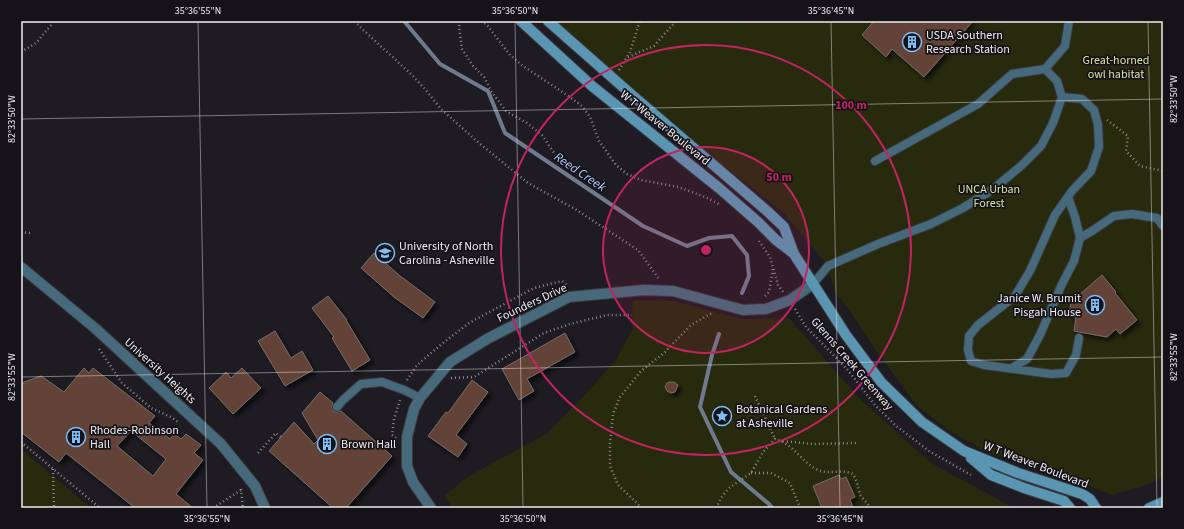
<svg xmlns="http://www.w3.org/2000/svg" width="1184" height="529" viewBox="0 0 1184 529" font-family="'Source Sans 3',sans-serif">
<style>
.green{fill:#282a0e}
.lines{fill:none;stroke-linecap:round;stroke-linejoin:round}
.stream{stroke:#707a8e;stroke-width:4}
.building{fill:#634238;stroke:#756d6a;fill-rule:evenodd;filter:url(#shadow)}
.lane-casing{stroke:#3b393f;stroke-width:10}
.street-casing{stroke:#3b393f;stroke-width:12}
.secondary-casing{stroke:#3b393f;stroke-width:12}
.path{stroke:#8b8a8f;stroke-width:2.5;stroke-dasharray:1 3;stroke-linecap:butt}
.lane{stroke:#466a7b;stroke-width:8}
.street{stroke:#466a7b;stroke-width:10}
.secondary{stroke:#5a95b1;stroke-width:10}
.ticks{fill:none;stroke:#eeedf1;stroke-width:1;stroke-opacity:0.45}
.ring{fill:none;stroke:#c42362;stroke-width:2}
.labels{text-anchor:middle;dominant-baseline:central;stroke-width:3.5;stroke-linejoin:round;paint-order:stroke}
.poi-label{font-size:12px;fill:#eeedf1;stroke:#151318;text-anchor:start}
.park-label{font-size:12px;fill:#d9e0a3;stroke:#151318}
.street-label{font-size:12px;fill:#eeedf1;stroke:#151318}
.water-label{font-size:13px;font-style:italic;fill:#accbfe;stroke:#151318}
.centre{fill:#c42362;stroke:#151318;stroke-width:2}
.ring-label{font-size:12px;text-anchor:middle;font-weight:bold;fill:#c42362;stroke:#151318;stroke-width:3.5;stroke-linejoin:round;paint-order:stroke}
.neatline{fill:none;stroke:#eeedf1;stroke-width:1.5}
.ticks-label{font-size:10px;text-anchor:middle;fill:#eeedf1}
</style>
<defs>
<filter id="shadow"><feDropShadow dx="3.5" dy="3.5" stdDeviation="2" flood-color="#0009"/></filter>
</defs>
<rect width="100%" height="100%" fill="#1e1c22"/>
<path class="green" d="M554,21H1163V477L1146,485L1112,495L1033,465L990,454L950,431L917,406L876,351L850,311L835,292L828,266L783,212L632,95Z
M633,300L673,301L742,319L789,318L860,399L931,463L1014,508H453L444,496L469,476L548,433L594,385L616,360L633,328L632,311Z
M21,449L91,508H21Z"/>
<g class="lines">
<path class="stream" d="M404,21L440,64L488,91L505,133L643,226L687,246L709,238L732,236L747,255L749,276L742,293
M719,334L712,355L700,407L731,472L769,504L772,508"/>
</g>
<path class="building" d="M874,21H973L924,77L892,49L886,57L862,35Z
M374,253L399,275L435,302L423,318L394,297L361,268Z
M1102,275L1116,292L1115,293L1137,320L1120,334L1116,329L1107,337L1074,331L1076,317L1069,316L1071,302Z
M328,296L347,320H346L370,360L352,371L332,338L334,337L312,308Z
M275,331L291,358L302,351L313,370L285,386L258,341Z
M565,333L575,352L527,379L534,391L519,400L502,369Z
M84,368L89,373L93,368L155,416L149,423L170,439L174,434L181,439L186,434L201,445L194,453L203,460L176,494L193,508H135L66,453L59,462L21,432V387L24,382L41,376L64,392ZM131,431L166,459L153,476L117,446Z
M242,368L261,388L233,414L209,388L226,372L231,378Z
M472,380L488,392L456,435L467,444L458,457L428,436L446,412L448,413Z
M670,382H674L678,385L675,392L671,393L667,391L665,387L667,383Z
M320,392L333,403L332,406L333,411L336,412L341,411L392,456L346,508H333L269,451L294,422L314,444L318,440L302,413Z
M839,475L841,479L846,477L855,497L850,499L853,508H822L813,486Z"/>
<g class="lines">
<defs>
<path id="lane" d="M1045,69L1065,46L1069,21
M1062,97L1082,99L1094,110L1098,125L1099,147L1091,171L1072,191L1055,215L1030,271L1015,296L978,325L969,336L968,350L971,361L984,365L1051,374L1066,373L1076,355L1079,338
M1080,238L1092,231L1114,216L1132,214L1157,218L1163,226
M813,284L828,266L878,244L931,224L963,208L993,189L1021,166L1041,146L1053,123L1062,97L1057,81L1045,69L1012,74L978,104L875,161
M1012,368L1027,359L1040,335L1062,284L1074,261L1080,238L1075,217L1068,197
M337,407L343,400L361,384L382,382L404,390L420,398"/>
<path id="street" d="M21,267L96,329L221,444L255,486L265,508
M431,508L413,482L407,466V437L414,409L420,398L450,362L487,339L569,297L644,290L673,291L743,310L766,309L790,300L813,284"/>
<path id="secondary" d="M521,21L592,86L719,188L758,222L776,240L793,253
M548,21L632,95L767,211L784,227L794,254L846,335L881,382L922,422L964,451L1018,473L1082,494L1090,499L1096,508
M971,458L991,475L1024,488L1064,501L1070,508
M1149,508L1163,502"/>
</defs>
<use href="#lane" class="lane-casing"/>
<use href="#street" class="street-casing"/>
<use href="#secondary" class="secondary-casing"/>
<path class="path" d="M355,21L359,26L412,75L424,88L441,109L479,143L528,183L575,209L638,250L659,279
M460,21L459,27L462,49L473,66L484,77L491,91L506,111L527,123L542,135L564,168
M481,21L487,25L510,55L523,66L567,95L582,106L590,117L599,141L616,165L627,174L641,180L678,187L705,197L719,204
M21,52L36,43L52,24V21
M628,57L654,46L676,21
M619,70L630,52L640,21
M1107,120L1128,136L1126,151L1140,166L1163,171
M21,232L31,233
M759,241L770,257L778,285L783,292
M765,296L769,292L773,269
M795,309L806,327L847,369L875,405L895,425L929,451L971,475
M99,349L122,383L151,408L171,417L178,422
M451,378L474,377L544,333L570,324L607,315H632
M407,380L417,365L443,343L469,323L534,288L562,281L568,286
M755,396L775,439
M396,438L392,435L394,419L400,400
M783,441L813,444L856,443
M21,442L100,508
M258,453L276,433L281,437
M53,469L54,508
M751,473H771L790,483L798,503L801,508
M241,489L243,508
M213,508L241,490
M642,508L618,485L610,466V443L613,414L620,397L641,371L664,353L691,325L712,313
M716,508L723,495L729,488L751,473L763,452L775,439C792,443 801,461 816,469C829,476 840,468 853,474L857,482L860,495L871,508"/>
<use href="#lane" class="lane"/>
<use href="#street" class="street"/>
<use href="#secondary" class="secondary"/>
</g>
<path class="ticks" d="M198,21L207,508M515,21L523,508M831,21L840,508M1148,21L1157,508M21,119L1163,99M21,377L1163,357"/>
<circle cx="706" cy="250" r="103" fill="#c42362" fill-opacity=".12"/>
<g class="ring">
<circle cx="706" cy="250" r="103"/>
<circle cx="706" cy="250" r="205"/>
</g>
<defs>
<symbol id="building-ring" viewBox="-11 -11 22 22"><circle r="9.5" fill="#151318" stroke="#7bbef8" stroke-width="1.5"/><path d="M-4-6H4V6H1V3H-1V6H-4ZM-2.5-4.3h1.7v1.8h-1.7ZM.8-4.3h1.7v1.8H.8ZM-2.5-1h1.7V.8h-1.7ZM.8-1h1.7V.8H.8Z" fill="#7bbef8"/></symbol>
<symbol id="university-ring" viewBox="-11 -11 22 22"><circle r="9.5" fill="#151318" stroke="#7bbef8" stroke-width="1.5"/><path d="M0-5L7-2L0 1L-7-2ZM-4 1L0 2.5L4 1V4Q0 6-4 4Z" fill="#7bbef8"/></symbol>
<symbol id="sight-ring" viewBox="-11 -11 22 22"><circle r="9.5" fill="#151318" stroke="#7bbef8" stroke-width="1.5"/><path d="M0-6L1.8-2.2L6-1.7L2.9 1.2L3.7 5.4L0 3.3L-3.7 5.4L-2.9 1.2L-6-1.7L-1.8-2.2Z" fill="#7bbef8"/></symbol>
</defs>
<g fill-rule="evenodd">
<use href="#building-ring" x="901" y="31" width="22" height="22"/>
<use href="#university-ring" x="374" y="242" width="22" height="22"/>
<use href="#building-ring" x="1084" y="294" width="22" height="22"/>
<use href="#sight-ring" x="711" y="405" width="22" height="22"/>
<use href="#building-ring" x="65" y="426" width="22" height="22"/>
<use href="#building-ring" x="316" y="433" width="22" height="22"/>
</g>
<g class="labels">
<g class="poi-label">
<text x="926" y="35">USDA Southern<tspan x="926" dy="14">Research Station</tspan></text>
<text x="399" y="246">University of North<tspan x="399" dy="14">Carolina - Asheville</tspan></text>
<text x="1081" y="298" text-anchor="end">Janice W. Brumit<tspan x="1081" dy="14">Pisgah House</tspan></text>
<text x="736" y="409">Botanical Gardens<tspan x="736" dy="14">at Asheville</tspan></text>
<text x="90" y="430">Rhodes-Robinson<tspan x="90" dy="14">Hall</tspan></text>
<text x="341" y="444">Brown Hall</text>
</g>
<g class="park-label">
<text x="1116" y="60">Great-horned<tspan x="1116" dy="14">owl habitat</tspan></text>
<text x="989" y="189">UNCA Urban<tspan x="989" dy="14">Forest</tspan></text>
</g>
<g class="street-label">
<text transform="translate(665 128) rotate(39)">W T Weaver Boulevard</text>
<text transform="translate(532 303) rotate(-25)">Founders Drive</text>
<text transform="translate(852 364) rotate(49)">Glenns Creek Greenway</text>
<text transform="translate(160 371) rotate(42)">University Heights</text>
<text transform="translate(1036 465) rotate(21)">W T Weaver Boulevard</text>
</g>
<g class="water-label">
<text transform="translate(580 172) rotate(34)">Reed Creek</text>
</g>
</g>
<circle cx="706" cy="250" r="6" class="centre"/>
<g class="ring-label">
<text x="851" y="109">100 m</text>
<text x="779" y="181">50 m</text>
</g>
<rect width="1184" height="529" fill="none" stroke="#151318" stroke-width="44"/>
<rect x="22" y="22" width="1140" height="485" class="neatline"/>
<g class="ticks-label">
<text x="198" y="14">35°36'55"N</text>
<text x="515" y="14">35°36'50"N</text>
<text x="831" y="14">35°36'45"N</text>
<text transform="translate(1173 99) rotate(-90)" y="4">82°33'50"W</text>
<text transform="translate(11 119) rotate(-90)" y="4">82°33'50"W</text>
<text transform="translate(1173 357) rotate(-90)" y="4">82°33'55"W</text>
<text transform="translate(11 377) rotate(-90)" y="4">82°33'55"W</text>
<text x="207" y="522">35°36'55"N</text>
<text x="523" y="522">35°36'50"N</text>
<text x="840" y="522">35°36'45"N</text>
</g>
</svg>
